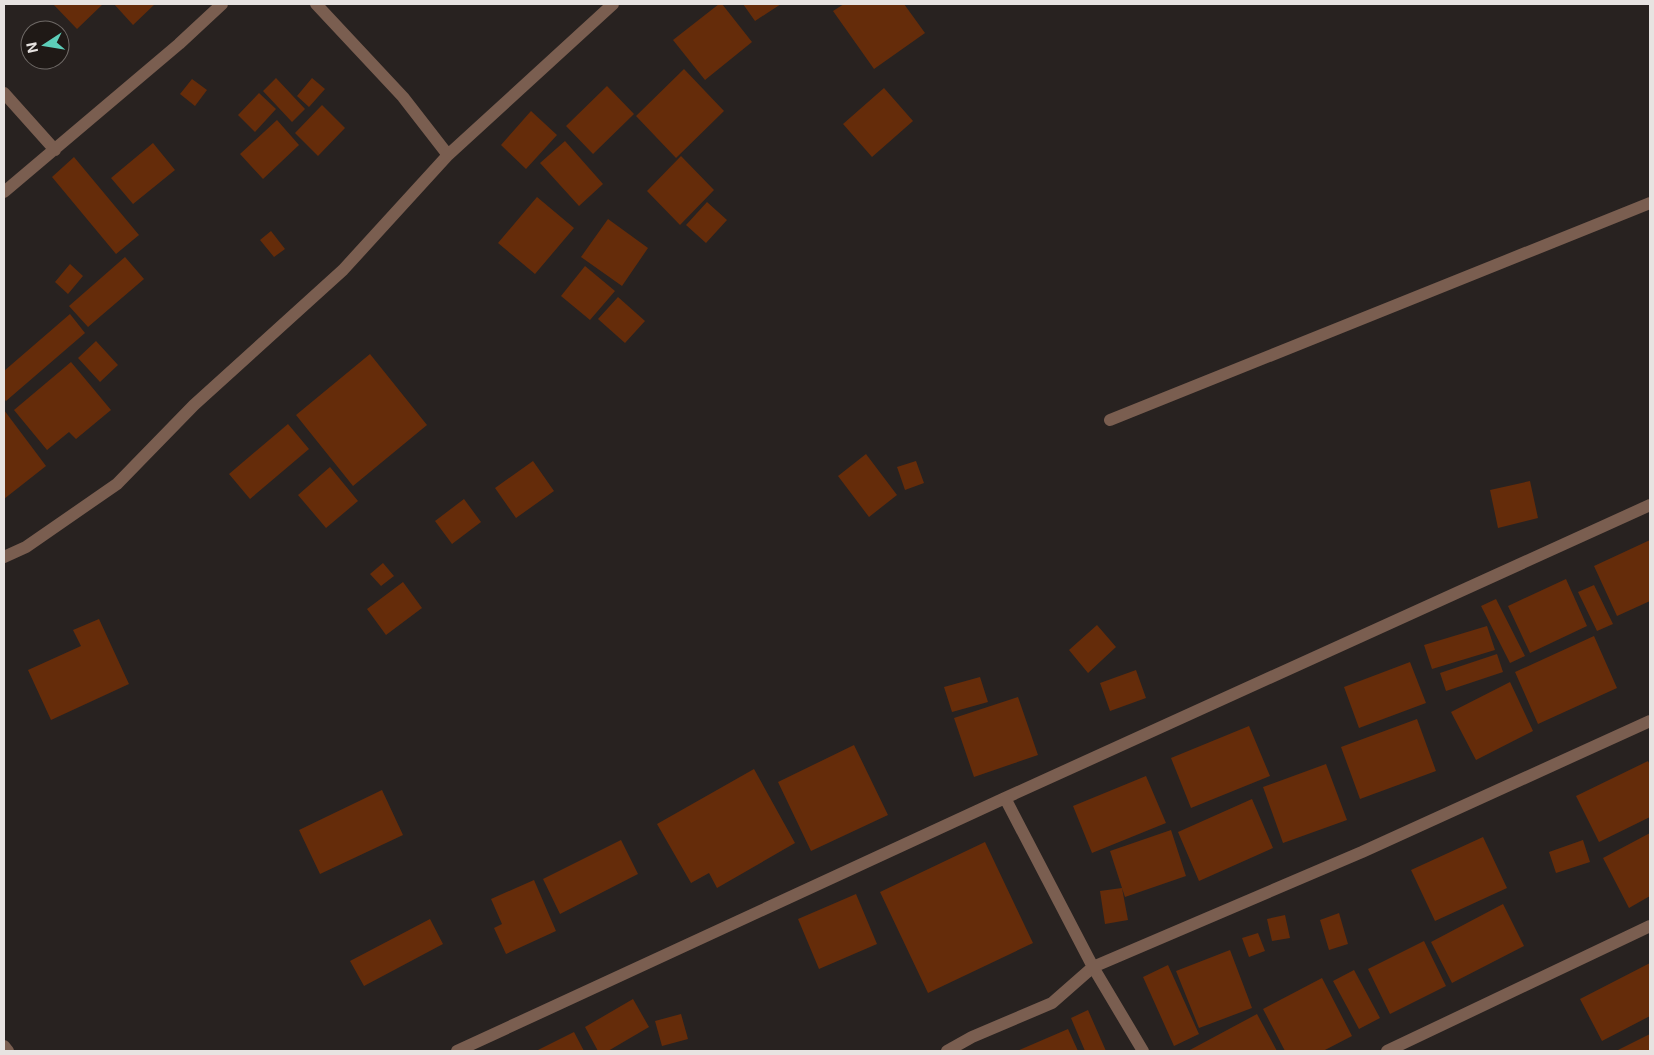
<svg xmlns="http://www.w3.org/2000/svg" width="1654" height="1055" viewBox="0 0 1654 1055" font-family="Inter,sans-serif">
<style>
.building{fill:#652c0a}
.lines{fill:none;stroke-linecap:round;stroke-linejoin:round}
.minor{stroke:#7a5e50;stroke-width:12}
</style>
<rect width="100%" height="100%" fill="#282220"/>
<path class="building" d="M53,4H103L77,29Z
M114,4H155L133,25Z
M719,4H722L752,42L705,80L673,40Z
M743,4H781L755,21Z
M844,4H904L925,33L874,69L833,11Z
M684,69L724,111L676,158L636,116Z
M276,78L305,109L292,122L263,91Z
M312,78L325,89L309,107L297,96Z
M192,79L207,90L195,106L180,94Z
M607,86L634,114L593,154L566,126Z
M884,88L913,121L872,157L843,124Z
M259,93L276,109L255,132L238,115Z
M322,105L345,128L318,156L295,133Z
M531,111L557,135L526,169L501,145Z
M277,120L299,145L263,179L240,154Z
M565,141L603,184L579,206L540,163Z
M153,143L175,170L133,204L111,178Z
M681,156L714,190L680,225L647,191Z
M74,157L139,235L116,254L52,177Z
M537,197L574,228L535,274L498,243Z
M707,202L727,220L706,243L686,225Z
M608,219L648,248L622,286L581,257Z
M271,231L285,249L274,257L260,240Z
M125,257L144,279L88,327L69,306Z
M70,264L83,276L68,294L55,282Z
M585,266L615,291L590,320L561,296Z
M618,297L645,321L625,343L598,319Z
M70,314L85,333L6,401L4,399V371Z
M96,341L118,365L100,382L78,358Z
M370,354L427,425L353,486L296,415Z
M71,362L111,410L76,439L69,432L47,450L14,410Z
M4,410L46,466L4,499Z
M288,424L309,449L250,499L229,474Z
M866,454L897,495L869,517L838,476Z
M533,461L554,491L516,518L495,488Z
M916,461L924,483L905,490L897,467Z
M330,467L358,501L326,528L298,495Z
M1530,481L1538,518L1498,528L1490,490Z
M464,499L481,522L452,544L435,521Z
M1650,540V601L1617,616L1594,566Z
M383,563L394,576L381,586L370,574Z
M1566,579L1587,626L1530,653L1508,606Z
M403,582L422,608L386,635L367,609Z
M1594,585L1613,624L1597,631L1578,592Z
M1496,599L1525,656L1510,663L1481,606Z
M99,619L129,684L51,720L28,670L81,646L73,630Z
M1097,625L1116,647L1088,673L1069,650Z
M1487,626L1495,650L1432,669L1424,645Z
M1594,636L1617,688L1538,724L1515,672Z
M1497,654L1503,672L1446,691L1440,673Z
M1410,662L1426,703L1359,728L1344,687Z
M1136,670L1146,698L1110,711L1100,683Z
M980,677L988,702L952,712L944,687Z
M1510,682L1533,731L1476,760L1451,712Z
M1018,697L1038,755L974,777L954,718Z
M1417,719L1436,771L1360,799L1341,747Z
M1249,726L1270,776L1191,808L1171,758Z
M854,745L888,815L811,851L778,782Z
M1648,761L1650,765V817L1599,842L1576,796Z
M1326,764L1347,820L1283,843L1263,787Z
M754,769L795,843L717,888L709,873L691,883L657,824Z
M1146,776L1166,823L1092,853L1073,806Z
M382,790L403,835L320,874L299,830Z
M1252,799L1273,848L1199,881L1178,832Z
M1171,830L1186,876L1125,897L1122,888L1128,920L1105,924L1100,891L1122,888L1110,851Z
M1650,833V896L1629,908L1603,858Z
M1483,837L1507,888L1435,921L1411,870Z
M621,840L638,874L560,914L543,879Z
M1583,840L1590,862L1556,873L1549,852Z
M985,842L1033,943L928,993L880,892Z
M534,880L556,931L506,954L494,928L502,924L491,899Z
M856,894L877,944L819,969L798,919Z
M1503,904L1524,946L1452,983L1431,942Z
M1339,913L1348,944L1329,950L1320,920Z
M1285,915L1290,938L1272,941L1267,919Z
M430,919L443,944L364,986L350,961Z
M1258,933L1265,951L1249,957L1242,938Z
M1424,941L1446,986L1390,1014L1368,969Z
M1230,950L1252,1008L1199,1028L1176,971Z
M1650,963V1016L1602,1041L1580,999Z
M1168,965L1199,1034L1174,1046L1143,977Z
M1354,970L1380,1018L1359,1029L1333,981Z
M1322,978L1352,1036L1323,1051H1285L1263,1009Z
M633,999L649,1027L608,1051H598L585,1027Z
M1088,1010L1106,1051H1085L1071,1018Z
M681,1014L688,1039L662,1046L655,1021Z
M1257,1014L1277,1051H1188Z
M1068,1029L1078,1051H1017Z
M574,1032L584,1051H536Z
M1650,1034V1051H1616Z"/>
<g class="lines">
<path class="minor" d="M316,4L403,97L448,155
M4,93L55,150
M4,192L179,44L222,4
M1110,420L1650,203
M4,557L26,547L117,484L194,405L343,270L448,155L613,4
M1005,798L1093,967L1143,1051
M4,1046L8,1051
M457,1051L1005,798L1650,505
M947,1051L972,1037L1052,1003L1093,967L1362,852L1650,721
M1387,1051L1650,926"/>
</g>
<rect width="1654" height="1055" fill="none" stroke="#e7e3e1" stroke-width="10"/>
<g transform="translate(45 45) rotate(258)"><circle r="24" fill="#1f1916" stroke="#6f6a67"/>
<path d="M0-4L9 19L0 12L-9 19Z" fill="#5dceb9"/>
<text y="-8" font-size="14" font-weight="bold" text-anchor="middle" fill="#e7e3e1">N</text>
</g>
</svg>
